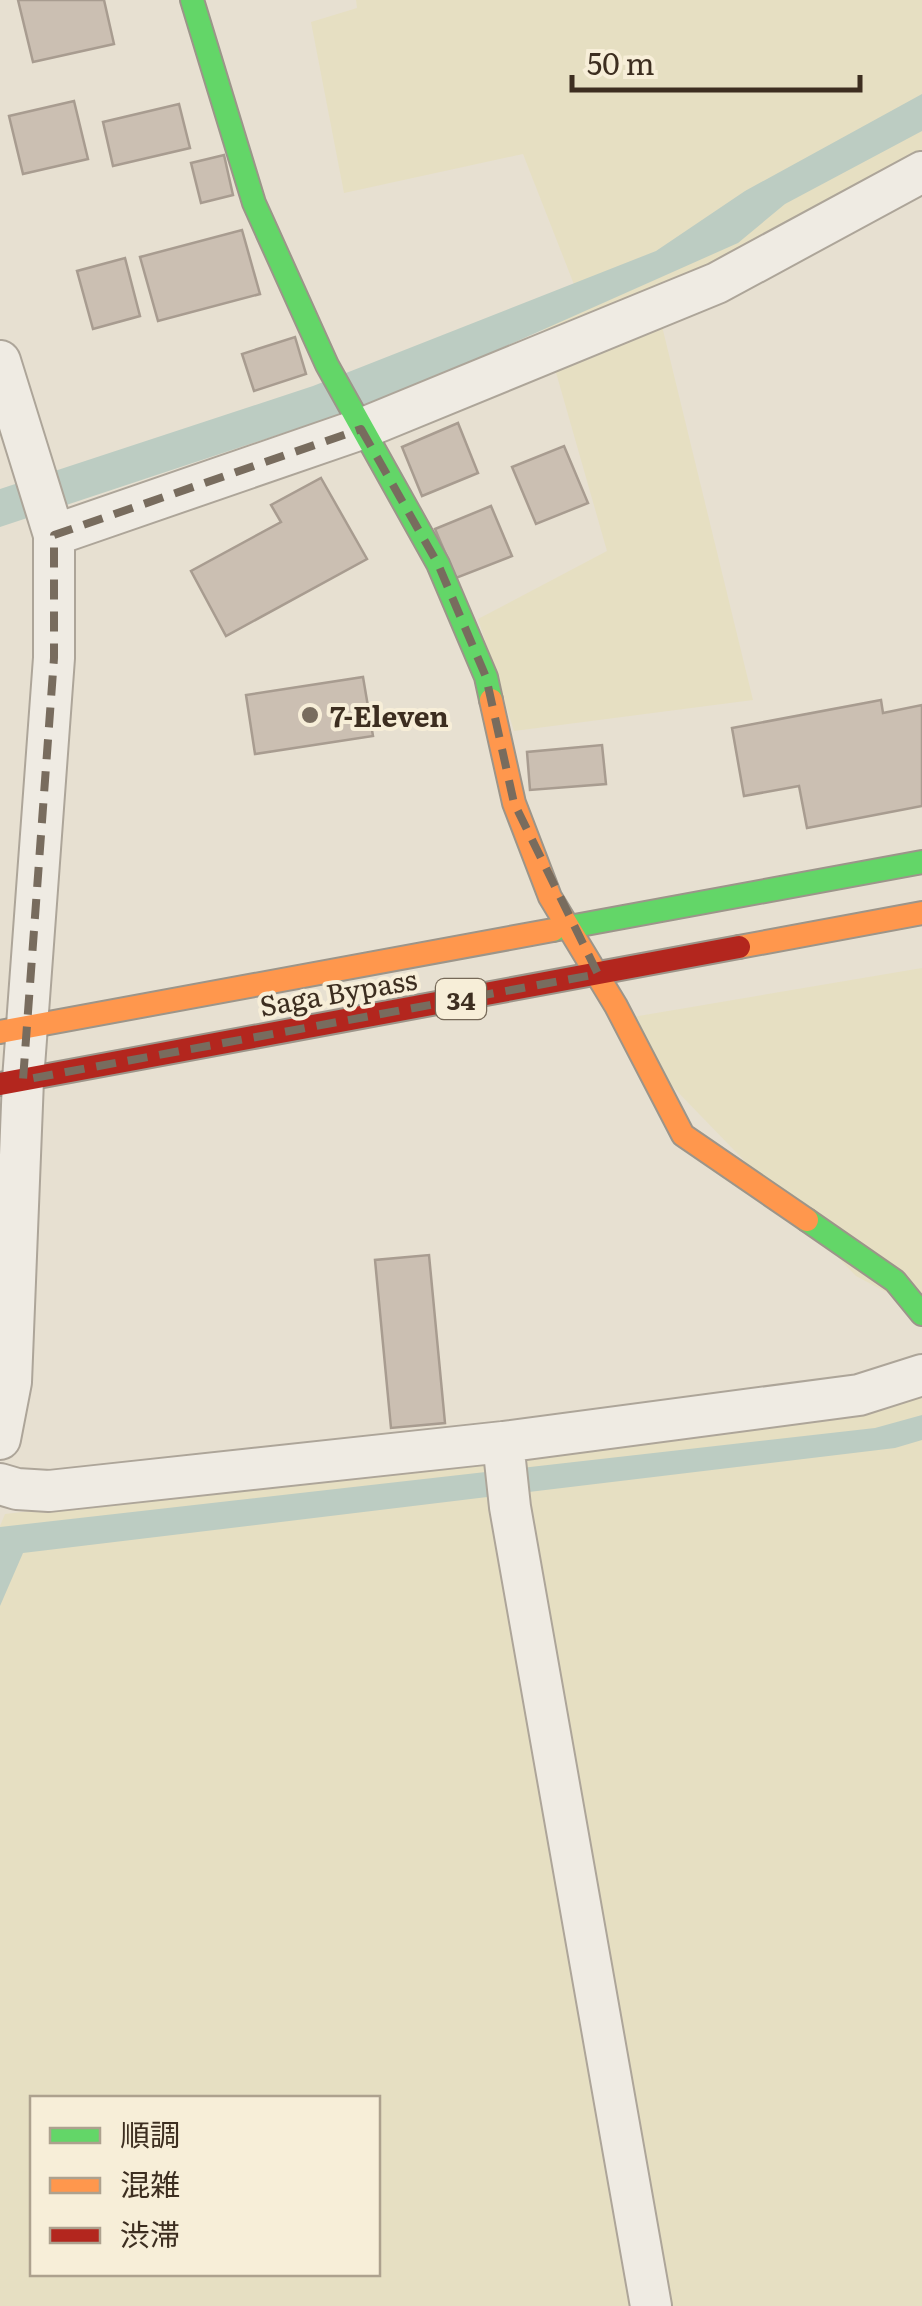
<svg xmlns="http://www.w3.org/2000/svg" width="922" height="2306" viewBox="0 0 922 2306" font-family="Literata,'Noto Sans JP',serif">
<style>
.farmland{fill:#e6dfc2;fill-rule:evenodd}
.water{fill:#bcccc2}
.building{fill:#cbbfb2;stroke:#a89c90;stroke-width:2.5}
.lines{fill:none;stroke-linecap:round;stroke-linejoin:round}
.street-casing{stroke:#ada599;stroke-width:44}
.fast-casing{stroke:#9c958a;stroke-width:26}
.slow-casing{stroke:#9c958a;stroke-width:26}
.jam-casing{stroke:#9c958a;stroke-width:26}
.street{stroke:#efebe3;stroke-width:40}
.fast{stroke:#63d668;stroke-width:22}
.slow{stroke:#ff974d;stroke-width:22}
.jam{stroke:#b3261e;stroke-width:22}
.marked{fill:none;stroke:#786c5e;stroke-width:8;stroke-dasharray:20 12;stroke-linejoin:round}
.poi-dot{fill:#786c5e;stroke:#f7eed8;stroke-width:4}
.labels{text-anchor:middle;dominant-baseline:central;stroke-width:8;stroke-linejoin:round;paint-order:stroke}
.shield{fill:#f7eed8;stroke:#756857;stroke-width:2.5}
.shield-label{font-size:25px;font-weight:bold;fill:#3d2e20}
.poi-label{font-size:28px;font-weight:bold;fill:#3d2e20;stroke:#f7eed8;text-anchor:start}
.street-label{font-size:28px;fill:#3d2e20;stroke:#f7eed8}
</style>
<rect width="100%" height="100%" fill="#e7e0d1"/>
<path class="farmland" d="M356,0H922V189L661,322L753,700L514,731L478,619L607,551L539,313L575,287L523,154L344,193L311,22L357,8Z
M922,968V1311L856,1276L609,1021Z
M922,1396V2306H0V1526L5,1514L879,1411ZM32,2098H378V2274H32Z"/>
<path class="water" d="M922,94V131L785,204L738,243L389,398L0,527V489L313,386L656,251L745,191Z
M922,1415V1440L895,1448L23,1553L0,1606V1527L875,1428Z"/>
<path class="building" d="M18,0H104L114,44L33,62Z
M74,101L88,159L23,174L9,116Z
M179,104L190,148L113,166L103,122Z
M224,155L233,195L201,203L191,163Z
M242,230L260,294L158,321L140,257Z
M125,258L140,316L93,329L77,271Z
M295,337L306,374L254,391L242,354Z
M458,423L478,473L422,496L402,447Z
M564,446L588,503L536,524L512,467Z
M321,478L367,559L226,636L191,571L281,522L271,505Z
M491,506L512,556L456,578L435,529Z
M363,677L373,736L255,754L246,695Z
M881,700L883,713L922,705V806L807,828L799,786L744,796L732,728Z
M602,745L606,784L530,790L527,752Z
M429,1255L445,1423L391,1428L375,1260Z"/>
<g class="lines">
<defs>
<path id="street" d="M0,361L54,535V658L23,1080L11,1382L0,1439
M54,535L361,429L717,283L922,172
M503,1442L510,1507L651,2306
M0,1484L17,1489L49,1491L503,1442L859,1395L922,1375"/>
<path id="fast" d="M192,0L254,203L327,365L438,564L486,677L491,700
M553,930L922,862
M807,1220L895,1281L922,1314"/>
<path id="slow" d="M491,700L514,803L550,897L616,1006L683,1135L807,1220
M739,947L922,913
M0,1032L553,930"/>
<path id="jam" d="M0,1084L739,947"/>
</defs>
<use href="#street" class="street-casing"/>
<use href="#fast" class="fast-casing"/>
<use href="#slow" class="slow-casing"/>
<use href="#jam" class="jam-casing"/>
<use href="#street" class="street"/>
<use href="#fast" class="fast"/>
<use href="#slow" class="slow"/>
<use href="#jam" class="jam"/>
</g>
<path class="marked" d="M361,429L438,564L486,677L514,803L598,974L23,1080L54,658V535Z"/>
<circle class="poi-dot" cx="310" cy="715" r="10"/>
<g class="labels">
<rect class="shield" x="436" y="979" width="50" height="40" rx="8"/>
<g class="shield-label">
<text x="461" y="999">34</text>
</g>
<g class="poi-label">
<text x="330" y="715">7-Eleven</text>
</g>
<g class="street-label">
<text transform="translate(338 991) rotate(-10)">Saga Bypass</text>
</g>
</g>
<rect x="30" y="2096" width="350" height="180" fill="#f7eed8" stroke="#ada18e" stroke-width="2.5"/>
<rect x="50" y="2128" width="50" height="15" fill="#63d668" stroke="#ada18e" stroke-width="2.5"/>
<text x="120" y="2146" font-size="30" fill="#3d2e20">順調</text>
<rect x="50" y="2178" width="50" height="15" fill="#ff974d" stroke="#ada18e" stroke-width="2.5"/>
<text x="120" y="2196" font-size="30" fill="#3d2e20">混雑</text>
<rect x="50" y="2228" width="50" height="15" fill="#b3261e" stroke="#ada18e" stroke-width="2.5"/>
<text x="120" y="2246" font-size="30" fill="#3d2e20">渋滞</text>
<path d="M572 75v15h288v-15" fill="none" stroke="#3d2e20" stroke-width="5"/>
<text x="587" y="75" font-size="30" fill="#3d2e20" stroke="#f7eed8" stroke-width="8" paint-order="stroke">50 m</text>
</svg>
